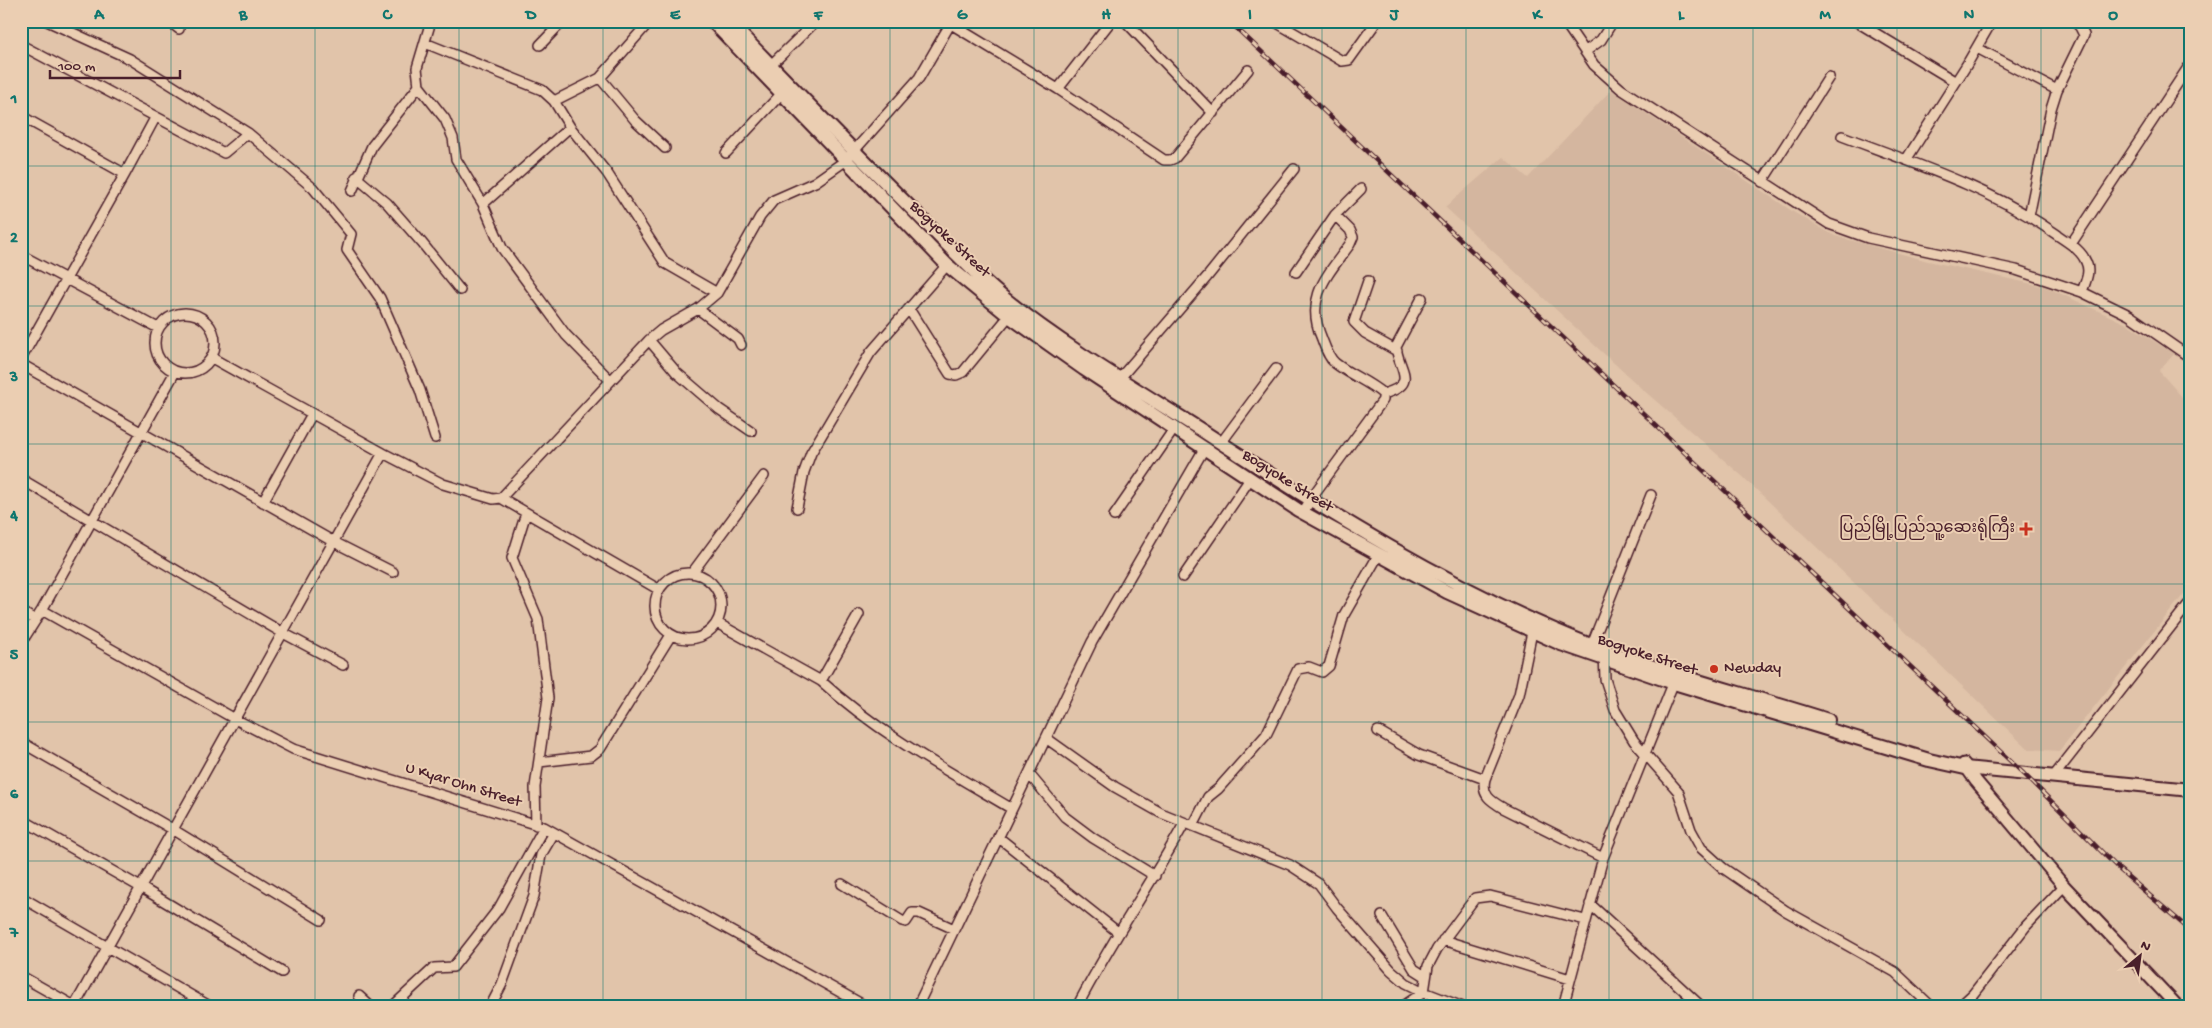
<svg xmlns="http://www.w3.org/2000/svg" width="2212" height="1028" viewBox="0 0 2212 1028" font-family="'Gochi Hand','Noto Sans Myanmar',sans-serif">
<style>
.built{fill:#d4b69f}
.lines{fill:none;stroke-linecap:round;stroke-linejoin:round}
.street-casing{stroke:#4a1f2b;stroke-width:12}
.secondary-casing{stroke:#4a1f2b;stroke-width:15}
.primary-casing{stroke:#4a1f2b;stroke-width:16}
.street{stroke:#ebceb2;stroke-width:9}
.secondary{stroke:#ebceb2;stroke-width:11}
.primary{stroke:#ebceb2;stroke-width:12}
.rail-casing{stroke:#4a1f2b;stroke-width:4.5}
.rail{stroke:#ebceb2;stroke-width:2.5;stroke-dasharray:8;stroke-linecap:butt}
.grid{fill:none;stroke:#0f766e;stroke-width:1;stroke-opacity:0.55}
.poi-dot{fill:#c8321e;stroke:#ebceb2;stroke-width:2}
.labels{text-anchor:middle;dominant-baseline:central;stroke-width:4;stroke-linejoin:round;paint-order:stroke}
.street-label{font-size:16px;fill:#4a1f2b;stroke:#ebceb2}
.poi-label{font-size:16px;fill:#4a1f2b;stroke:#ebceb2;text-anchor:end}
.neatline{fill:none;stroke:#0f766e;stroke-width:2}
.grid-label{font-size:16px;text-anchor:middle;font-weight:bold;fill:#0f766e}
</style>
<rect width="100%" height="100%" fill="#e1c4aa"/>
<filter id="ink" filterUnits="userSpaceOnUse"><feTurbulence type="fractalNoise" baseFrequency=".02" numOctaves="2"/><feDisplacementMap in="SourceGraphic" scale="10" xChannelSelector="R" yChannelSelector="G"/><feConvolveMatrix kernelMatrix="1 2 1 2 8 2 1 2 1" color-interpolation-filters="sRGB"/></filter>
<g filter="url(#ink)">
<path class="built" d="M1611,90L1795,213L1835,236L1928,261L2046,287L2129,325L2174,354L2159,371L2191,407V585L2059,751L2028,749L1741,475L1641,388L1445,207L1503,157L1528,178Z"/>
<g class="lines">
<defs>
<path id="street" d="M47,21L130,59L248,133L313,188L351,234L347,250L380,298L420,390L435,438
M169,21L179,29
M1125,21L1213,113
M1274,21L1342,61L1349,60L1377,21
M1564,21L1594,65L1621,89L1829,224L1868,238L2016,270L2082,292L2129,315L2191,358
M1857,22L1956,82
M951,24L1058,89L1164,160H1170L1175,158L1248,70
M425,43L542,90L554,101L570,127L607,173L665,263L717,293
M21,45L224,153L248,133
M540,45L563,21
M1977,48L2057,90
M1586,51L1601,40L1613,21
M771,65L813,24
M600,78L635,120L665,148
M419,86L445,119L453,138L456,159L483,204L502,248L566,335L610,380
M1058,89L1111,21
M554,101L600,78L650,21
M21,116L125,174
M1842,136C1916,164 1991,188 2056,234C2067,242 2081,249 2086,262C2091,272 2085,282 2082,292
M726,153L782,93
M1906,160L1966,66L1992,21
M356,177L387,203L422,243L460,290
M1762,182L1829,77
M352,191L372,146L419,86L417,68L431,21
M483,204L570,127
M2029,216L2051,109L2057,90L2084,35L2080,27L2074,21
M2071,244L2191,63
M21,255L158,328
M1296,272L1335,215L1361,189
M1368,281L1354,322L1365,333L1397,351
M698,309L738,339L741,345
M909,309L950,374L956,375L963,372L1009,316
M155 343a30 30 0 1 1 60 0a30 30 0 1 1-60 0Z
M649,340L677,373L719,409L751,431
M212,358L383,453L443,484L493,499L501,498L649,340L661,330L698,309L717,293L760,217L774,200L815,182L845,161L919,78L952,21
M21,359L125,174L155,118
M21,364L334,542L393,572
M1120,378L1207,277L1294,169
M1383,394C1419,384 1399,371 1396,347L1422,298
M1221,443L1276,369
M21,479L283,633L343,665
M501,498L658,589
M263,502L312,414
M797,508L804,472L811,453L859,372L871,352L947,265
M1303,512L1317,490L1383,400V394C1368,381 1350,375 1335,363C1328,357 1325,347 1322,339C1304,298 1327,276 1350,244L1353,237L1350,230L1335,215
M526,513L512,558L538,619L548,698L535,787L536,825
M1114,516L1174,429
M655 606a33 33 0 1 1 66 0a33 33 0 1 1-66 0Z
M692,573L764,476
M1183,577L1250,479
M42,610L235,719L293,749L544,827L867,1007
M21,612L36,620
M717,623L821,681L859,614
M1533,627L1519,695L1485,779C1481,795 1491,801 1503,808L1603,858
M21,643L42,610L175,372
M1590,649L1651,495
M1604,654L1605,679L1615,710L1634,741L1678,791L1691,830L1701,848L1723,868L1786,911L1895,972L1932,1007
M821,681C878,733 946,770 1012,809
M1378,731L1419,755L1485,779
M1046,738L1115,787L1161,813L1290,865L1319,884L1337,908L1391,970L1406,983L1424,992L1463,1007
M21,742L174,830L321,920
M539,762L591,756L600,749L671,635
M1029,774L1065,817L1093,838L1155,876
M2054,776L2191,601
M21,819L142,888L282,972
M1193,826L1208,797L1218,789L1266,735L1298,669L1309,667L1322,672L1329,666L1344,615L1379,554
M998,837L1119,933
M842,884L902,921L906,922L912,913H919L954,929
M21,897L211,1007
M1590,904L1702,1007
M1382,916L1414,969L1425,976
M1443,940L1570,979
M21,976L76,1007
M1424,992L1428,966L1437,949L1475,898L1490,896L1585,920
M359,996L371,1007
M74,1007L383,453
M392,1007L434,968L453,967L499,908L544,827
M490,1007L502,984L534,896L541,855L554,833
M917,1007L1092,642L1204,449
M1077,1007C1109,944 1150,886 1184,824
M1402,1007L1424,992
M1563,1007L1603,858L1675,679
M1959,1007L1973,994L2026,926L2064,886"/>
<path id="secondary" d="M1964,764L1976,781L2064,886L2178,1007"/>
<path id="primary" d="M712,21L947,265L1009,316L1084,369L1298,510L1447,592L1561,644L1674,683L1929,760L1965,768L2191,790
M728,21C790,85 851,149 914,211C944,241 972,272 1005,299C1065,347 1133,387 1198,428C1324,510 1453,591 1593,646C1669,675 1750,695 1828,720"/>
</defs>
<use href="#street" class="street-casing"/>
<use href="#secondary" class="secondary-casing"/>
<use href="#primary" class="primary-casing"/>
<use href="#street" class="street"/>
<use href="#secondary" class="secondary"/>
<use href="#primary" class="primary"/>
<defs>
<path id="rail" d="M1229,21L2024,774L2120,870L2191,931"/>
</defs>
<use href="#rail" class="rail-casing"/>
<use href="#rail" class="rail"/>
</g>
</g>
<path class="grid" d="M171,21V1007M315,21V1007M459,21V1007M603,21V1007M746,21V1007M890,21V1007M1034,21V1007M1178,21V1007M1322,21V1007M1466,21V1007M1609,21V1007M1753,21V1007M1897,21V1007M2041,21V1007M21,166H2191M21,306H2191M21,444H2191M21,584H2191M21,722H2191M21,861H2191"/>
<g class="poi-dot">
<path d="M2023.5 521.5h5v5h5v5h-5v5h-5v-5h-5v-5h5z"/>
<circle cx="1714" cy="669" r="5"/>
</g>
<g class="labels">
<g class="street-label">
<text transform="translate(949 240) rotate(43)">Bogyoke Street</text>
<text transform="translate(1287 482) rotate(32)">Bogyoke Street</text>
<text transform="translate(1647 656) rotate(18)">Bogyoke Street</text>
<text transform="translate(463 786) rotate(17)">U Kyar Ohn Street</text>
</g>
<g class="poi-label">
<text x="2015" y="529">ပြည်မြို့ပြည်သူ့ဆေးရုံကြီး</text>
<text x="1724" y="669" text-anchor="start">Newday</text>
</g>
</g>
<rect width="2212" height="1028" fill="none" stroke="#ebceb2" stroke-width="55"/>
<g transform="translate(2140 956) rotate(29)" stroke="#ebceb2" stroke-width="4" paint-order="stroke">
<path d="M0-4L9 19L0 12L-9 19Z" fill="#4a1f2b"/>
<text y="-8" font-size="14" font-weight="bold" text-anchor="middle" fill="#4a1f2b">N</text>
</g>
<path d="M50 70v8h130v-8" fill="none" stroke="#4a1f2b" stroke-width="2.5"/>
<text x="58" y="70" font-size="15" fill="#4a1f2b" stroke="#ebceb2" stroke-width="4" paint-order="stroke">100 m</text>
<rect x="28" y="28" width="2156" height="972" class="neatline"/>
<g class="grid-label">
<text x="99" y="19">A</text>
<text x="243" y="19">B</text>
<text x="387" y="19">C</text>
<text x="531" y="19">D</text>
<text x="675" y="19">E</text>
<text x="818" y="19">F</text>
<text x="962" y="19">G</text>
<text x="1106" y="19">H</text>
<text x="1250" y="19">I</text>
<text x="1394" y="19">J</text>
<text x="1537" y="19">K</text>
<text x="1681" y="19">L</text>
<text x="1825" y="19">M</text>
<text x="1969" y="19">N</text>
<text x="2113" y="19">O</text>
<text x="14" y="103">1</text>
<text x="14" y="242">2</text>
<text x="14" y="381">3</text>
<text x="14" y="520">4</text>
<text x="14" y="659">5</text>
<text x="14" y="798">6</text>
<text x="14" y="937">7</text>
</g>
</svg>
